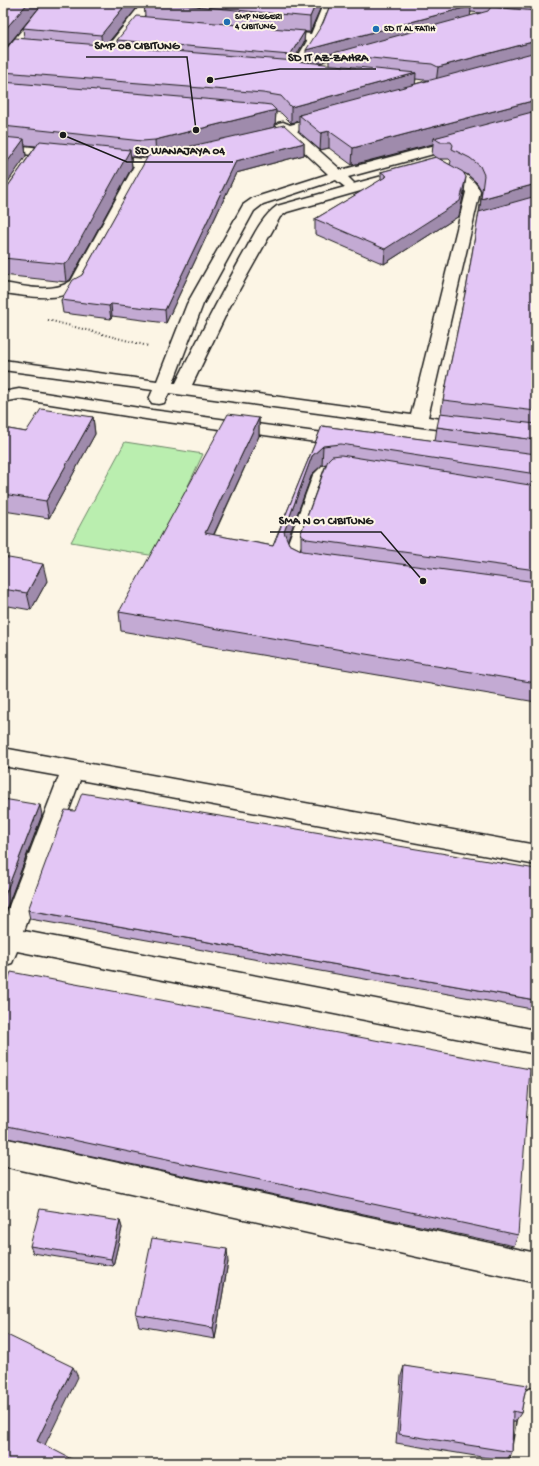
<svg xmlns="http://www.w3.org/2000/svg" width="539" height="1466" viewBox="0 0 539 1466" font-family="'Gochi Hand',sans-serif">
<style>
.green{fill:#baeeaf;stroke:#6b8566}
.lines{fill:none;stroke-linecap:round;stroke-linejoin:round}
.service-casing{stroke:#1c1c1c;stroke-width:3}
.minor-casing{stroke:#1c1c1c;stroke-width:3}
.path{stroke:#1c1c1c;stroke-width:2;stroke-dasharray:1 2.5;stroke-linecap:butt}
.service{fill:#fcf5e5;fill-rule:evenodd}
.minor{fill:#fcf5e5;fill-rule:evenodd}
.wall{fill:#c3aad3;stroke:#1c1c1c;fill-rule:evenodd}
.shaded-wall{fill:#9f8bac;stroke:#1c1c1c}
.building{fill:#e3c6f5;stroke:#1c1c1c}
.poi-dot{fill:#1f6fb2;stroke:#fcf5e5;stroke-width:1.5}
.labels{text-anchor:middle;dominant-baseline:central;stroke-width:4;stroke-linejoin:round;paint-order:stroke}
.far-poi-label{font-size:9px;font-weight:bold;fill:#1c1c1c;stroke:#fcf5e5;text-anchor:start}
.leader{fill:none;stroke:#1c1c1c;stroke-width:1.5}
.callout-dot{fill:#1c1c1c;stroke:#fcf5e5;stroke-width:1.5}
.callout-label{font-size:12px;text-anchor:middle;font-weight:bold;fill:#1c1c1c;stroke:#fcf5e5;stroke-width:4;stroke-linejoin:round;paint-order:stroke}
</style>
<rect width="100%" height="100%" fill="#fcf5e5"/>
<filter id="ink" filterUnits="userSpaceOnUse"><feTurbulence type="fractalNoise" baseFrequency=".025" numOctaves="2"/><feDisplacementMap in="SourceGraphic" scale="8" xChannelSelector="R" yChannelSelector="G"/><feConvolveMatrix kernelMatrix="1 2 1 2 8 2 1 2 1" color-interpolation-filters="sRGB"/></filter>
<g filter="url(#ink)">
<path class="green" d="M125,442L203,454L155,556L71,542Z"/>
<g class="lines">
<defs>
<path id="service" d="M327,465L349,466L351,469L349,472L330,473L326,477L299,551L300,555L308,559L310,562L308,565L303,567L289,561L285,551L313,475L322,466Z"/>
<path id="minor" d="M44,3H56L7,64L3,65V53Z
M142,3H154L110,59H102L100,56L102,53Z
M303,3H352L364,5L366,7L364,9L360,10L333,8L321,38L301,72L299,75H291L289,72L307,41L275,38L271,36L269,34L271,32L275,30L311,34L322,7L305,5Z
M328,115L333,116L334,119L333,122L297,131L341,170L462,138L467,139L469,142L467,145L348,177L354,183L353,184L408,169L413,170L415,173L413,176L287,212L280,217L229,308L192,385L411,415L466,192L459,184L434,169L432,166L434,163L439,162C454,166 475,177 480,192L428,417L473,424L476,428L473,432L467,433L169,393L164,403L158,404L152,403L149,399L153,390L3,370V360L157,381L187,304L243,205L253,198L328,174L285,134L259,141L254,140L252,137L254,134L278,128L276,126L278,123L283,122L290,125ZM336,180L345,187L277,206C260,218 251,241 241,258C218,299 197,341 176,383H173L203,304L254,211L263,204Z
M3,144L62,150L67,151L69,154L67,157L62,158L3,152Z
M173,154L178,155L180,158L178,161L148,166L82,287C58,303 30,296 3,293V283C25,286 51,294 71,281L134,166L97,162L95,159L97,156L102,155L143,159Z
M19,389L152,410L346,436L352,437L355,441L352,445L346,446L152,420L19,399L3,402V392Z
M3,748L536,845V865L80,780L24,931L536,1030V1054L17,951L12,963L3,966V922L59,776L3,766Z
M3,1138L536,1253V1283L3,1166Z
M536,1386V1463H510L520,1402L525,1391Z"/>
</defs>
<use href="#service" class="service-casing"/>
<use href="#minor" class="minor-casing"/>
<path class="path" d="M48,320L148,346"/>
<use href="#service" class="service"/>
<use href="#minor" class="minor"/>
</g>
<path class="wall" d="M3,3H43L4,49L24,38L23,28L141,3L106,45L117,46V40L145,16L144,3H320V9L310,32H305L304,42L293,61L306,62L331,3H536V440L441,413L443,400L467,284L479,212L482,192L477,183L468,175L464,173V192L459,216L384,264L315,234V219L381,180V172L436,157L432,155L433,144L352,165L329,148L320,150L299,132V121L291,123L281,113L276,112L275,127L304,143V155L236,173L166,323L112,316L111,319L63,313L61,300L82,275L148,157H143L131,156L132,167L70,280L66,282L3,275V189H6L36,146L25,145L26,156L3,189ZM471,12L481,13L470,16ZM329,60V65L317,64ZM416,79L424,80H429L415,84ZM440,159H449L451,161L450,165Z
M93,417L95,434L49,518L4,511L3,513V428L26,432Z
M259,418V436L214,535L273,546L322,426L435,441L437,427L536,440V702L121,631L119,612ZM326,464L301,533V550L289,544L287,541L312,474L322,465Z
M3,557L47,581L31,610L3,605Z
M3,799L42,815L6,910L3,909Z
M28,910L535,1000L532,1009L30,919Z
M3,993L518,1235L514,1246L3,1137Z
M120,1221L122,1228L113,1266L33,1253L30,1246Z
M228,1262L215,1339L139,1326L136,1315Z
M404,1366L525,1392L521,1413L515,1422H513L512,1452L506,1461L396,1443L401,1376Z"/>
<path class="shaded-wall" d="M28,3H43L3,51V32Z
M127,3H141L102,50L101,35Z
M316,3H320V9L310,32V17Z
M471,6L470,22L330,54L329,60L306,67V50Z
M305,31L304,42L290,66V55Z
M536,41V54L436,83L438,67Z
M416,73L415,90L299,115V121L291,123V107Z
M536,100V116L434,138L433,144L352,165L353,148Z
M276,110L275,127L156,157L155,140Z
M329,131V148L320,150L321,133Z
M24,139L26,156L3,189V168Z
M304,143V155L236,173L166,323L165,310L236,161Z
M130,150L132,167L70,280L66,282L64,264Z
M466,177L464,192L459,216L384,264L385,249Z
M536,184V198L479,217L481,199Z
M111,304L112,316L111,319L109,306Z
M93,417L95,434L49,518L46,501Z
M259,418V436L206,551L205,533Z
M323,446L322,465L312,474L284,550V532L312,456Z
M43,564L47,581L31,610L27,593Z
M40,805L42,815L6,910L3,900Z
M120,1221L122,1228L113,1266L111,1259Z
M227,1249L228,1262L215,1339L213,1328Z
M73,1367L78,1377L43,1449L37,1441Z"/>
<path class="building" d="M3,3H28L3,32Z
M43,3H127L101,35L23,28Z
M163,3H316L310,17Z
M331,3H437L471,6L306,50L323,23Z
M491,7L536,11V41L438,67L432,64L330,54L488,11Z
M137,16L305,31L290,55L117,40Z
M15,38L295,61L416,73L291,107L281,96L263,93L3,72V49H6Z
M536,52V100L353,148L329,131L321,133L299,115Z
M3,82L263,104L271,105L276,110L155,140L142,141L3,126Z
M536,111V184L481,199L484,175L480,166L470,158L452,149L453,145L451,142H440L434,138Z
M284,125L304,143L236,161L165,310L111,304L109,306L61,300L73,280L82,275L148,156Z
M3,137L24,139L3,168Z
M40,141L130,150L68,262L64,264L3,258V189H6Z
M436,157L463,172L466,177L460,201L385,249L315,219L387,176L381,172Z
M536,196V411L443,400L467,284L479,212Z
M41,409L93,417L46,501L3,494V428L26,432Z
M440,413L536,424V440L437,427Z
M228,414L259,418L205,533L273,546L322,426L536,454V474L341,444L323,446L312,456L284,532L289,544L303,551L536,582V683L119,612Z
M341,455L536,486V570L307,539L302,536L301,533L328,460L332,456Z
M3,557L43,564L27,593L3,589Z
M82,793L536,869V992L535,1000L28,910L65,810L75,811Z
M3,799L40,805L3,900Z
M11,972L530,1069L518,1235L3,1125V993Z
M40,1209L120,1221L111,1259L30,1246Z
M152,1238L227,1249L213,1328L136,1315Z
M3,1333L73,1367L37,1441L79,1463H3Z
M404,1366L528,1385L525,1392L521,1413L513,1411L512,1452L399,1434Z"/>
</g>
<g class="poi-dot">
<circle cx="227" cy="22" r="4"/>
<circle cx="376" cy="29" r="4"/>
</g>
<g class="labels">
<g class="far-poi-label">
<text x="235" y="17">SMP NEGERI<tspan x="235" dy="10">4 CIBITUNG</tspan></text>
<text x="384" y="29">SD IT AL FATIH</text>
</g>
</g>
<path class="leader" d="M196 130L187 57H86M210 80L280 69H376M63 135L127 162H233M423 581L381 532H270"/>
<g class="callout-dot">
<circle cx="196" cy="130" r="4"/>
<circle cx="210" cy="80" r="4"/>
<circle cx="63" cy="135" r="4"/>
<circle cx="423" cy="581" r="4"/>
</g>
<g class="callout-label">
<text x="137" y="49">SMP 08 CIBITUNG</text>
<text x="328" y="61">SD IT AZ-ZAHRA</text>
<text x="180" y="154">SD WANAJAYA 04</text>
<text x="326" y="524">SMA N 01 CIBITUNG</text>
</g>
<rect width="539" height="1466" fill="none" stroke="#fcf5e5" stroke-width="16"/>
<rect x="8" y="8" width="523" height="1450" fill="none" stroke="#1c1c1c" stroke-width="1.5" filter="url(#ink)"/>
</svg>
